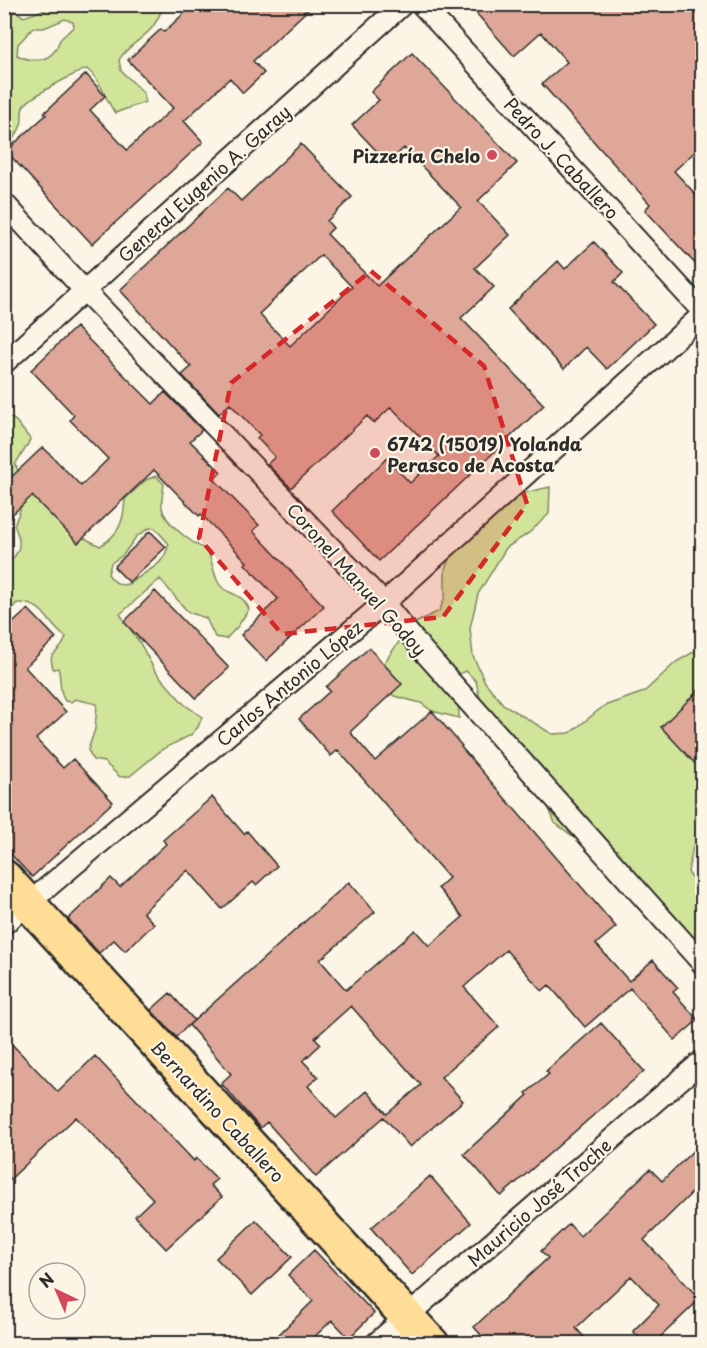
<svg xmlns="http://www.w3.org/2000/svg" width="707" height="1348" viewBox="0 0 707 1348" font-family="'Playpen Sans',sans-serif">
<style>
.green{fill:#d0e59a;stroke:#7e8862;stroke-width:1.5;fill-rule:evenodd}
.building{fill:#dea797;stroke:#2b2b2b;stroke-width:1.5;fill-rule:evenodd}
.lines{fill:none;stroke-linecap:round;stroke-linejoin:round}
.street-casing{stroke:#2b2b2b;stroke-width:24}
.highway-casing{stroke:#2b2b2b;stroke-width:38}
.street{stroke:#fcf5e5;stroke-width:20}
.highway{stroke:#fedd96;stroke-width:33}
.marked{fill:#d62828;fill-opacity:0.2;stroke:#d62828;stroke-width:4.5;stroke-dasharray:12 8;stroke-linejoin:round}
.poi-dot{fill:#d1495b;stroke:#fcf5e5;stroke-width:2}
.labels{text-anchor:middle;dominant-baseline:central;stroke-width:4.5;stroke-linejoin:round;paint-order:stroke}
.poi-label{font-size:18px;font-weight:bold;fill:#2b2b2b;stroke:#fcf5e5;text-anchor:end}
.street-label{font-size:18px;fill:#2b2b2b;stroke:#fcf5e5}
</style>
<rect width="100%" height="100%" fill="#fcf5e5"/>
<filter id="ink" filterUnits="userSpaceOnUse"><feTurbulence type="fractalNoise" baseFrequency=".0167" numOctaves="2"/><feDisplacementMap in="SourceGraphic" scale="12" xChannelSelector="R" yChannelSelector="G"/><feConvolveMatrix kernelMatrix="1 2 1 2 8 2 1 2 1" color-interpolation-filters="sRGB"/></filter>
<g filter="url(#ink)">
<path class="green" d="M5,4L9,5L13,10L24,17L57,5H164C160,13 157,23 150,30C140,41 127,46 119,60L121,71L143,92L145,102L115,113C105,99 101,80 87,69C77,72 27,98 23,107C21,112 23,119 21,125C18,134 11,142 5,148L4,60L9,51L5,52V29L8,25L5,14ZM65,19L73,22L74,26C70,31 64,35 60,40C58,43 58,46 56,49C47,63 30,62 17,55L18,44L33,28H44Z
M5,414L16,421L30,439C27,449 20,455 15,465L31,492L80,536L100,546C119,535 124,521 125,499L146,480L156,476L164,484C163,491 161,501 162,508C165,524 193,544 207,550C212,560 213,572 218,582C225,596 241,590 249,609L238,626L226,639L215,637L206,618L188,612L160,579L120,614L140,643L155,671L184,704L202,717L198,727L191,735L163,749L130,776L120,777L104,762L93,760L88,750L95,729L97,704L75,699L71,702L65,701C58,691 62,680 58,668L53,669L51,658C56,649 61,652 66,637C46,625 47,602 17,603L5,616V568C19,553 24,546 14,525C25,500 25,498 5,479ZM149,528H155L169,544C164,561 158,565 145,573C131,582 122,594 108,574L111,563L123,555L136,537Z
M550,487L549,514L529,533L506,548L478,594L470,628L473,656L485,682L503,704L552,734L570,733L604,706L644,692L676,662L702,647V705L698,717L699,731L702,735V837L693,846L688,872L702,894V981L610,864L555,823L538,783L488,736L476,681L466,671L453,677L458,691L459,718L432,711L421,703L394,696L374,677L411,625L439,611L445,597V569L456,542L498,499Z"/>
<path class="building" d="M194,4H314L253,61L264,73L243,93L230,78L184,121L203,142L92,244L6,151L46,115L44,113L86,74L105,96L90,110L127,150L173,108L128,60L161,29L164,32Z
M468,4H702V145L674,171L702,201V271L645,210L650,204L542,84L567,62L541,32L514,56Z
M412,53L517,163L478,201L510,235L475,268L494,287L461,318L544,405L379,561L332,511L387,458L410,483L439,456L391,407L374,423L367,416L291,488L267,464L275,457L257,438L260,435L230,404L219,414L182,375L191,367L120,290L228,188L241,201L301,144L352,197L327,221L333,228L327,234L377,286L461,207L404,148L388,163L352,125L379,100L371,92ZM321,255L352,287L290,346L259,314Z
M594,242L623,273L614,282L654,324L607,369L586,347L564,369L508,309L558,261L565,269Z
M76,327L153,404L165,392L202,430L190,441L221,472L214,479L259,525L253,531L324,606L266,661L241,635L278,599L245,564L247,562L201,514L199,516L154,470L78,543L32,496L4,522V484L43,447L81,486L108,459L70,420L74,415L31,370Z
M150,531L166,547L129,582L114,567Z
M155,591L229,668L196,698L124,622Z
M28,609L56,638L25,667L66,712L36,739L63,768L73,759L113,802L32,877L4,847V631Z
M369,648L402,684L350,732L375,761L432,711L462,746L461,747L616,927L596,944L629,981L653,960L678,988L673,992L698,1020L675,1040L630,988L585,1027L549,985L542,991L506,950L464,987L499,1027L441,1077L463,1101L410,1147L384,1117L316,1177L267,1122L260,1128L221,1083L231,1074L189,1025L349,882L375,912L320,960L346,990L415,930L429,946L463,917L438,888L449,878L338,750L331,756L299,719L330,691L326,687ZM351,1006L421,1085L387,1114L367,1091L336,1118L308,1086L318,1077L303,1061L321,1044L315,1038Z
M702,687V771L661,727Z
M212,797L244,834L247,831L277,866L256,885L253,882L222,909L188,870L143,912L154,924L125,951L114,940L99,953L68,919L111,878L120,887L166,844L163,840Z
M170,993L194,1020L176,1037L151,1010Z
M601,1023L644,1071L501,1196L464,1154L528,1095L526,1093L549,1074L546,1071Z
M4,1036L58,1092L95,1056L194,1161L196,1158L217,1179L210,1185L222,1197L166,1249L135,1216L153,1199L76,1117L4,1185Z
M702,1142V1183L644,1240L700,1299L653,1344H645L633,1331L659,1305L631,1276L576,1328L590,1344H489L474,1327L548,1258L541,1251L569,1224L580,1236L650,1169L662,1181Z
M430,1176L471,1223L412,1275L371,1228Z
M256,1220L292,1257L252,1295L216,1258Z
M314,1250L374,1313L349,1338L332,1320L307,1344H269L313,1301L288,1275Z"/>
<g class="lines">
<defs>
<path id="street" d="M421,4L702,311
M4,203L84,290L384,603L425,653L702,963
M4,363L403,4
M4,924L384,603L702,315
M375,1344L702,1061"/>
<path id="highway" d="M4,877L432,1344"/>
</defs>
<use href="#street" class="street-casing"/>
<use href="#highway" class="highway-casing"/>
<use href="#street" class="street"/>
<use href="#highway" class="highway"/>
</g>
</g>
<path class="marked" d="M371,271L484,366L527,504L443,617L282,634L199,538L231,383Z"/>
<g class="poi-dot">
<circle cx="492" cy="155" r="6"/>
<circle cx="375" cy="453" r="6"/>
</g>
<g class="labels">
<g class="poi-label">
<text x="480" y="155">Pizzería Chelo</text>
<text x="387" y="443" text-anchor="start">6742 (15019) Yolanda<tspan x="387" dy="21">Perasco de Acosta</tspan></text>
</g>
<g class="street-label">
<text transform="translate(562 158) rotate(47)">Pedro J. Caballero</text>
<text transform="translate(204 183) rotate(-42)">General Eugenio A. Garay</text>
<text transform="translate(357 579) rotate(48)">Coronel Manuel Godoy</text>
<text transform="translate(289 683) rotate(-40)">Carlos Antonio López</text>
<text transform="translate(218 1111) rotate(47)">Bernardino Caballero</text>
<text transform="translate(539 1202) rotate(-41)">Mauricio José Troche</text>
</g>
</g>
<rect width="707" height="1348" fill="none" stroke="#fcf5e5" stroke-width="24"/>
<rect x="12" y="12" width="683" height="1324" fill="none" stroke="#2b2b2b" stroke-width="2" filter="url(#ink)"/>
<g transform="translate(57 1291) rotate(316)"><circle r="28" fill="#fcf5e5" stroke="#a8a49b" stroke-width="1.5"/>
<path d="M0-4.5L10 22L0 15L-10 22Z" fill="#d1495b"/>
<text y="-9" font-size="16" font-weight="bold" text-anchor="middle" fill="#2b2b2b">N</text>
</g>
</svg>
